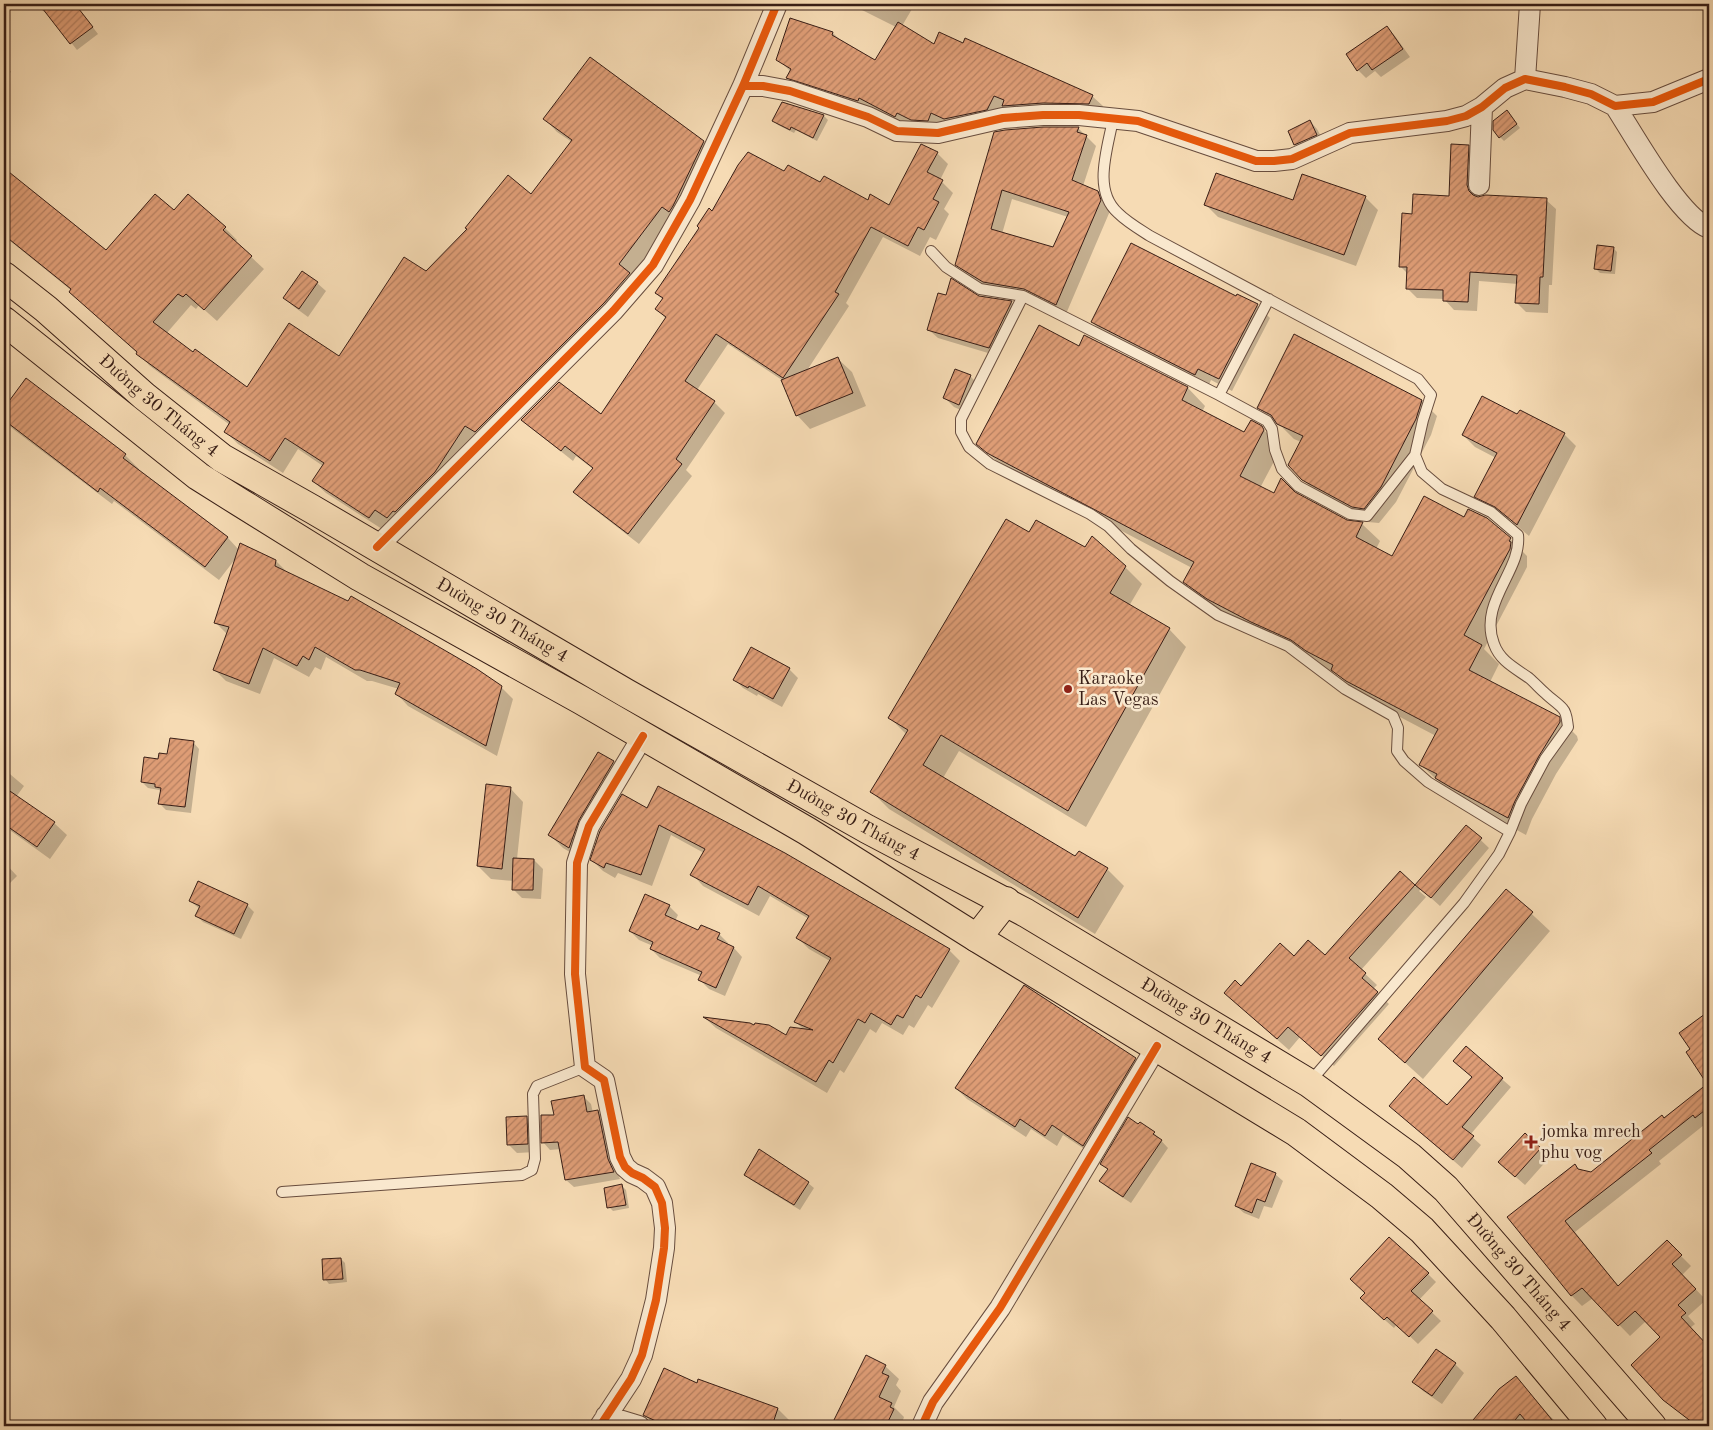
<svg xmlns="http://www.w3.org/2000/svg" width="1713" height="1430" viewBox="0 0 1713 1430" font-family="'Old Standard TT',serif">
<style>
.shadow{fill:#0003;fill-rule:evenodd}
.building{fill:url(#building-hatch);stroke:#381e16;fill-rule:evenodd}
.lines{fill:none;stroke-linecap:round;stroke-linejoin:round}
.service-casing{stroke:#684d3e;stroke-width:12}
.minor-casing{stroke:#684d3e;stroke-width:22}
.primary-casing{stroke:#381e16;stroke-width:30}
.service{stroke:#f9e8ce;stroke-width:10}
.minor{stroke:#f9e8ce;stroke-width:20}
.primary{stroke:#f6dbb4;stroke-width:28}
.cycleway-casing{stroke:#f9e8ce;stroke-width:11}
.cycleway{stroke:#e8590c;stroke-width:8}
.poi-dot{fill:#8f2418;stroke:#f9e8ce;stroke-width:2}
.labels{text-anchor:middle;dominant-baseline:central;stroke-width:5;stroke-linejoin:round;paint-order:stroke}
.street-label{font-size:18px;fill:#381e16;stroke:#f9e8ce}
.poi-label{font-size:18px;fill:#381e16;stroke:#f9e8ce;text-anchor:start}
</style>
<defs>
<pattern id="building-hatch" width="6" height="6" patternUnits="userSpaceOnUse" patternTransform="scale(1.25)"><rect width="6" height="6" fill="#de9d76"/><path d="M-1 1l2-2M0 6l6-6M5 7l2-2" fill="none" stroke="#b57f60"/></pattern>
</defs>
<rect width="100%" height="100%" fill="#f6dbb4"/>
<filter id="stains"><feTurbulence type="fractalNoise" baseFrequency=".004" numOctaves="4"/><feColorMatrix values="0 0 0 0 .2 0 0 0 0 .09 0 0 0 0 .02 0 0 0 .5 -.17"/></filter>
<radialGradient id="worn" r=".72"><stop offset=".6" stop-color="#630" stop-opacity="0"/><stop offset="1" stop-color="#630" stop-opacity=".3"/></radialGradient>
<path class="shadow" d="M41,4H75L98,34L77,50L52,18L38,7Z
M850,4H906L912,9L902,26L935,46L1092,96L1103,106L1099,114L1013,116L1004,107L997,119L905,126L798,88L787,78L791,72L778,59L791,20L833,33L840,40L875,61L896,27Z
M1387,28L1395,36L1410,57L1381,77L1375,71L1366,78L1358,70Z
M4,62L11,72L4,77Z
M782,103L824,116L828,120L817,141L796,130L794,133L778,125L774,121Z
M1511,116L1520,128L1504,141L1500,137Z
M545,119L704,142L716,154L675,218L631,276L642,286L400,530L387,521L382,529L326,493L313,481L323,466L298,449L283,473L238,444L225,431L230,425L150,366L138,353L83,304L71,292L72,291L4,236V169L106,252L174,212L225,228L237,240L235,242L264,269L217,321L199,305L196,309L191,305L166,334L247,389L340,357L426,273L532,196L572,142L557,132Z
M1310,121L1317,129L1324,142L1303,152L1295,144Z
M1078,128L1096,146L1083,186L1098,192L1108,202L1110,211L1066,314L994,292L966,274L956,264L1005,131ZM1012,199L1068,217L1054,249L1002,234Z
M1468,146L1478,156L1477,198L1546,200L1556,209L1552,285H1549L1548,313L1526,312L1517,303L1518,284L1479,281L1477,311L1454,310L1444,299L1417,298L1407,288L1408,274L1400,266L1414,215L1450,197Z
M937,153L948,164L940,180L953,193L944,209L949,214L936,240L930,237L920,256L883,237L846,303L849,306L806,372L838,359L852,372L866,406L810,429L797,415L782,380L728,344L697,390L714,402L725,413L686,470L692,476L639,544L586,503L575,492L593,469L576,456L573,461L534,430L523,420L601,416L666,319L657,309L663,300L656,293L713,212L784,173L821,184L868,202L890,207Z
M1365,197L1378,210L1356,266L1218,217L1206,205Z
M1613,248L1617,252L1615,274L1600,273L1596,269Z
M317,283L326,291L308,317L293,306L284,298Z
M1237,295L1258,306L1270,318L1232,391L1211,380L1208,387L1105,335L1092,322L1236,297Z
M947,296L978,297L1011,302L1020,311L998,356L938,338L929,330Z
M1085,336L1188,388L1205,406L1202,412L1245,434L1261,427L1281,448L1260,488L1274,495L1295,493L1346,521L1362,524L1380,541L1376,549L1392,557L1464,518L1510,539L1527,556V567L1484,649L1499,664L1490,682L1559,718L1577,736L1578,740L1556,774L1532,819L1526,835L1454,796L1420,764L1436,736L1366,699L1350,687L1338,675L1226,616L1202,599L1185,582L1192,568L1006,470L977,443L1079,347Z
M970,376L979,385L967,413L954,407L945,398Z
M27,380L125,455L139,469L138,470L228,538L239,550L276,561L287,572L501,687L513,699L497,756L408,706L397,694L399,689L372,681H367L326,657L321,670L315,667L309,677L274,658L260,694L226,681L214,669L227,634L215,622L236,558L219,580L114,501L112,504L13,429L4,420V410Z
M1422,401L1437,416L1431,435L1396,502L1379,523L1368,522L1319,495L1303,480L1301,442L1294,439L1282,427L1274,423L1258,407Z
M1520,412L1564,434L1576,446L1529,536L1508,518L1487,508L1476,496L1496,458L1475,447L1463,435L1518,416Z
M1029,534L1085,549L1125,567L1142,584L1129,606L1169,629L1186,647L1086,827L959,751L943,778L1076,858L1107,869L1124,886L1095,934L889,809L872,792L907,735L890,718Z
M789,669L798,678L782,707L758,694L757,696L743,688L735,680Z
M193,742L199,749L191,813L166,810L160,804L161,792L159,790L148,788L142,782L160,760Z
M613,762L627,776L592,834L583,860L563,848L550,835Z
M4,769L24,786L16,797L54,823L67,835L50,859L4,826Z
M510,788L523,802L517,859L534,860L543,869L541,899L522,898L513,889L514,881L491,879L478,866Z
M647,809L949,950L960,961L932,1008L928,1005L914,1028L909,1025L903,1035L882,1023L876,1033L870,1029L844,1073L840,1070L827,1093L716,1028L706,1019L786,1036L804,1030L795,1021L830,961L809,949L798,938L809,919L770,896L759,916L703,886L692,874L704,853L671,835L652,886L618,873L615,878L603,871L592,860Z
M1466,826L1489,848L1440,906L1421,889L1419,891L1426,897L1361,970L1377,985L1373,989L1389,1004L1334,1066L1300,1037L1289,1050L1237,1004L1241,987L1294,957H1325L1400,873L1415,887Z
M4,862L17,876L4,889Z
M1507,891L1550,931L1423,1079L1379,1039Z
M190,901L247,905L254,912L241,939L203,922L197,916L200,909Z
M669,906L678,915L675,921L699,932L719,934L728,943L727,945L734,948L742,957L725,996L709,989L700,980L702,976L660,958L651,949L653,946L639,940L630,931Z
M1708,1014L1709,1016V1125L1706,1128L1704,1125L1659,1161L1661,1164L1575,1232L1619,1287L1667,1242L1691,1266L1682,1275L1706,1300L1688,1316L1695,1324L1690,1328L1709,1348V1426H1696L1664,1399L1662,1337L1646,1321L1630,1336L1593,1298L1582,1306L1572,1296L1509,1217L1579,1170L1591,1173L1709,1084L1688,1052L1692,1049Z
M1466,1048L1511,1087L1470,1135L1481,1145L1462,1168L1390,1106L1447,1107L1473,1078L1454,1061Z
M1135,1059L1146,1070L1095,1156L1063,1135L1057,1146L1031,1129L1026,1137L967,1099L956,1088Z
M584,1097L591,1104L593,1113L598,1112L605,1119L615,1168L620,1179L574,1187L566,1180L561,1149L550,1150L543,1142L555,1116Z
M526,1117L535,1126L536,1152L517,1153L508,1144Z
M1154,1133L1168,1148L1131,1203L1108,1188L1101,1181L1108,1170L1102,1164Z
M1525,1135L1549,1158L1525,1185L1509,1171Z
M1275,1174L1283,1181L1272,1208L1264,1206L1259,1219L1244,1213L1236,1206Z
M746,1175L808,1183L814,1188L800,1210L751,1180Z
M622,1186L626,1190L629,1208L613,1211L609,1207Z
M341,1259L345,1263L347,1282L329,1284L325,1279Z
M1428,1274L1436,1282L1419,1300L1441,1321L1418,1344L1397,1324L1394,1328L1370,1307L1367,1293Z
M866,1356L885,1366L899,1379L896,1385L901,1391L894,1407L904,1417L903,1420L907,1424L905,1426H832Z
M1455,1364L1464,1373L1442,1404L1423,1391L1414,1382Z
M1516,1377L1548,1414L1560,1426H1470L1499,1391Z
M698,1384L778,1409L789,1420L787,1426H652L651,1421L644,1415Z
M1340,1419L1349,1426H1335Z"/>
<path class="building" d="M39,4H75L93,27L70,44Z
M790,18L833,32L832,35L875,60L898,22L934,44L939,32L963,43L965,38L1093,95L1089,104L1043,103L1002,106L1004,100L994,96L987,110L944,119L931,113L928,121L911,120L897,113L895,117L859,98L858,101L786,78L791,69L776,60Z
M1387,26L1403,49L1372,70L1367,63L1357,71L1346,54Z
M590,57L704,141L673,206L669,212L662,207L619,264L630,273L604,303L475,432L465,426L435,472L395,512L393,511L387,518L375,510L369,518L312,481L324,463L285,438L270,461L224,432L230,422L136,354L137,352L69,292L71,289L4,235V168L106,250L155,194L174,210L188,194L226,227L223,230L252,256L204,310L186,294L183,297L178,294L153,322L193,352L195,349L247,387L289,323L339,356L404,257L426,271L467,229L465,228L508,175L531,194L572,140L543,119Z
M782,102L824,115L813,138L791,127L790,130L772,121Z
M1507,110L1517,124L1499,138L1493,130V121Z
M1310,120L1317,135L1294,145L1288,131Z
M1043,127H1079L1077,132L1087,135L1072,180L1098,191L1101,200L1056,305L1024,289L983,282L955,265L994,132L1005,130ZM1002,190L1069,212L1053,247L991,229Z
M921,144L938,152L927,172L943,180L933,199L939,202L924,230L918,227L908,246L871,227L835,292L839,294L783,378L716,334L685,381L715,401L676,459L682,464L628,534L573,492L593,468L565,446L561,451L521,420L559,382L601,414L666,317L655,309L663,298L655,293L699,228L697,226L709,208L712,211L738,165L748,152L784,171L788,165L820,182L824,176L868,200L870,194L889,205Z
M1451,144L1469,145L1467,185L1469,191L1473,195L1478,197L1485,195L1547,198L1543,277H1540L1539,304L1515,303L1517,275L1470,272L1468,302L1443,301V290L1406,289L1407,267H1399L1402,213L1412,214L1413,194L1449,196Z
M1216,173L1293,200L1302,174L1366,196L1344,255L1204,205Z
M1131,243L1236,296L1237,294L1258,304L1219,379L1198,369L1195,375L1091,322Z
M1597,245L1614,247L1611,271L1594,269Z
M302,271L318,282L299,309L283,298Z
M951,278L979,296L1012,301L989,348L927,330L938,293L946,295Z
M1039,325L1079,346L1084,335L1188,387L1182,400L1244,432L1251,420L1262,426L1264,430L1240,476L1274,493L1281,478L1295,492L1347,520L1363,522L1356,537L1392,556L1424,496L1464,517L1468,509L1487,518L1511,538L1509,541L1511,542L1510,549L1464,635L1482,645L1469,670L1560,717V722L1539,756L1515,801L1508,818L1452,788L1435,778L1437,774L1419,765L1438,729L1346,681L1331,670L1333,665L1306,651L1291,640L1251,622L1207,599L1183,582L1194,562L987,453L976,444Z
M1294,334L1422,400L1416,419L1381,487L1364,509L1352,507L1302,480L1288,465L1303,436L1277,424L1271,415L1257,408Z
M838,357L853,393L796,416L781,380Z
M955,369L971,375L959,405L943,398Z
M26,378L126,454L123,458L228,537L205,567L100,488L98,492L4,420V408Z
M1482,396L1517,414L1520,410L1565,433L1517,525L1495,507L1474,497L1497,453L1462,435Z
M1006,519L1029,532L1036,520L1085,547L1092,536L1126,566L1110,593L1170,628L1068,811L941,735L923,765L1075,856L1079,851L1108,868L1078,918L870,792L908,730L888,718Z
M240,543L276,560L275,566L348,601L351,596L477,669L502,686L486,746L395,694L400,683L360,670H355L315,647L309,660L303,656L297,666L263,648L249,684L213,670L229,627L214,623Z
M751,647L790,668L773,699L749,686L748,688L733,680Z
M170,738L194,741L185,807L158,804L161,788L155,787V784L141,782L144,757L158,759L159,753L167,754Z
M598,752L614,761L579,820L569,848L548,835Z
M486,784L511,787L502,869L477,866Z
M658,786L785,853L950,949L921,998L916,995L903,1018L897,1015L891,1025L871,1013L865,1023L858,1019L833,1063L829,1060L816,1082L703,1017L750,1023L754,1025L755,1023L769,1025L786,1035L790,1027L813,1030L794,1022L831,958L796,938L809,916L758,886L748,905L690,875L705,849L659,825L641,875L606,863L604,868L590,860L600,831L622,794L647,808Z
M4,787L55,822L37,847L4,824Z
M1466,825L1482,838L1431,898L1415,885Z
M513,858L534,859L533,890H512Z
M1400,871L1415,885L1349,958L1366,973L1362,978L1378,992L1321,1056L1288,1027L1277,1039L1224,993L1235,980L1241,986L1280,943L1294,956L1308,940L1325,955Z
M198,881L248,904L234,934L195,916L200,906L189,901Z
M1506,889L1533,912L1405,1063L1378,1039Z
M645,894L670,905L665,915L698,930L701,925L720,933L717,939L734,947L716,988L698,980L702,972L650,949L653,942L629,931Z
M1024,985L1136,1058L1083,1146L1052,1125L1045,1136L1020,1119L1015,1127L955,1088Z
M1709,1011V1107L1695,1118L1693,1115L1649,1150L1652,1153L1565,1221L1618,1286L1667,1240L1682,1255L1672,1264L1696,1289L1678,1305L1686,1313L1681,1317L1709,1347V1426H1697L1663,1400L1631,1365L1660,1337L1635,1311L1618,1326L1582,1288L1571,1296L1507,1217L1575,1164L1578,1169L1591,1172L1662,1115L1664,1118L1707,1084L1686,1052L1690,1049L1679,1033Z
M1466,1046L1503,1078L1462,1127L1474,1136L1453,1160L1389,1106L1414,1077L1447,1105L1472,1077L1453,1061Z
M584,1095L587,1112L598,1110L608,1159L614,1172L565,1180L558,1142L541,1143V1115H554L551,1101Z
M527,1116L528,1144L507,1145L506,1117Z
M1128,1117L1138,1124L1140,1122L1155,1132L1153,1134L1162,1140L1123,1197L1099,1181L1108,1169L1100,1164Z
M1525,1133L1541,1148L1515,1177L1498,1162Z
M759,1149L809,1182L794,1205L744,1175Z
M1251,1163L1276,1173L1265,1202L1257,1199L1252,1213L1235,1206Z
M622,1184L626,1205L607,1208L604,1188Z
M1389,1237L1429,1273L1411,1291L1433,1311L1409,1337L1387,1317L1384,1320L1360,1298L1365,1293L1350,1279Z
M341,1258L343,1279L323,1280L322,1259Z
M1436,1349L1456,1363L1432,1396L1412,1382Z
M866,1355L886,1365L882,1373L889,1376L879,1397L892,1403L890,1407L894,1409L886,1426H831Z
M664,1368L697,1383L698,1379L778,1408L772,1426H667L647,1417L643,1415Z
M1516,1376L1557,1426H1530L1520,1414L1510,1426H1468L1499,1389Z"/>
<g class="lines">
<defs>
<path id="service" d="M1113,119C1108,148 1092,190 1118,213C1127,222 1139,229 1150,236L1418,379L1431,395L1423,420L1415,455L1422,472L1442,489L1491,512L1518,535C1522,571 1478,602 1494,644C1500,661 1515,668 1529,678C1535,683 1540,689 1546,694C1551,699 1558,703 1563,709C1567,713 1567,721 1568,727L1545,759L1521,804L1510,832L1499,854L1464,903L1309,1083
M931,251L946,267L980,289L1023,296L1219,395L1267,421L1272,429L1275,450L1282,469L1298,486L1350,514L1367,516L1415,455
M1023,296L961,419V432L969,447L990,464L1090,514L1108,526L1131,549L1170,581L1218,615L1288,646L1345,689L1393,716L1398,728L1397,751L1404,761L1428,782L1510,832
M1219,395L1269,299
M282,1192L522,1175L532,1170L535,1159L533,1094L537,1086L585,1067"/>
<path id="minor" d="M1525,79L1530,4
M743,86H763L790,91L868,117L897,131L938,133L1003,118L1043,115H1079L1138,121L1256,161H1274L1292,159L1350,133L1447,121L1466,116L1482,107L1505,88L1525,79L1565,87L1591,94L1615,106L1653,102L1709,79
M1615,106C1634,135 1679,217 1709,228
M1479,185L1482,107
M377,547L613,311L653,265L690,200L743,86L777,4
M606,1416L639,1426
M600,1426L631,1379L642,1355L656,1300L664,1248L665,1228L662,1203L655,1187L643,1178L632,1173L625,1167L620,1157L604,1080L585,1067L575,974L577,863L589,826L643,736
M922,1426L933,1402L1000,1308L1157,1046"/>
<g id="primary">
<path id="s1" d="M4,276L46,309L144,396L222,458L312,509L626,693L867,829L1026,913L1309,1083L1409,1156L1446,1189L1652,1426"/>
<path d="M4,321L198,476L241,503L360,577L581,700L807,831L977,938L1296,1132L1382,1196L1422,1230L1503,1318L1593,1426"/>
<path d="M977,938L1006,901"/>
</g>
</defs>
<use href="#service" class="service-casing"/>
<use href="#minor" class="minor-casing"/>
<use href="#primary" class="primary-casing"/>
<use href="#service" class="service"/>
<use href="#minor" class="minor"/>
<use href="#primary" class="primary"/>
<defs>
<path id="cycleway" d="M743,86H763L790,91L868,117L897,131L938,133L1003,118L1043,115H1079L1138,121L1256,161H1274L1292,159L1350,133L1447,121L1466,116L1482,107L1505,88L1525,79L1565,87L1591,94L1615,106L1653,102L1709,79
M377,547L613,311L653,265L690,200L743,86L777,4
M600,1426L631,1379L642,1355L656,1300L664,1248L665,1228L662,1203L655,1187L643,1178L632,1173L625,1167L620,1157L604,1080L585,1067L575,974L577,863L589,826L643,736
M922,1426L933,1402L1000,1308L1157,1046"/>
</defs>
<use href="#cycleway" class="cycleway-casing"/>
<use href="#cycleway" class="cycleway"/>
</g>
<g class="poi-dot">
<circle cx="1068" cy="689" r="5"/>
<path d="M1528.5 1134.5h5v5h5v5h-5v5h-5v-5h-5v-5h5z"/>
</g>
<g class="labels">
<g class="street-label">
<text stroke="none"><textPath href="#s1" startOffset="202">Đường 30 Tháng 4</textPath></text>
<text stroke="none"><textPath href="#s1" startOffset="608">Đường 30 Tháng 4</textPath></text>
<text stroke="none"><textPath href="#s1" startOffset="1012">Đường 30 Tháng 4</textPath></text>
<text stroke="none"><textPath href="#s1" startOffset="1418">Đường 30 Tháng 4</textPath></text>
<text stroke="none"><textPath href="#s1" startOffset="1822">Đường 30 Tháng 4</textPath></text>
</g>
<g class="poi-label">
<text x="1078" y="679">Karaoke<tspan x="1078" dy="21">Las Vegas</tspan></text>
<text x="1541" y="1132">jomka mrech<tspan x="1541" dy="21">phu vog</tspan></text>
</g>
</g>
<rect width="1713" height="1430" fill="none" stroke="#f6dbb4" stroke-width="20"/>
<rect x="5" y="5" width="1703" height="1420" fill="none" stroke="#381e16" stroke-width="2.5"/>
<rect x="10" y="10" width="1693" height="1410" fill="none" stroke="#381e16"/>
<rect width="100%" height="100%" filter="url(#stains)"/>
<rect width="100%" height="100%" fill="url(#worn)"/>
</svg>
